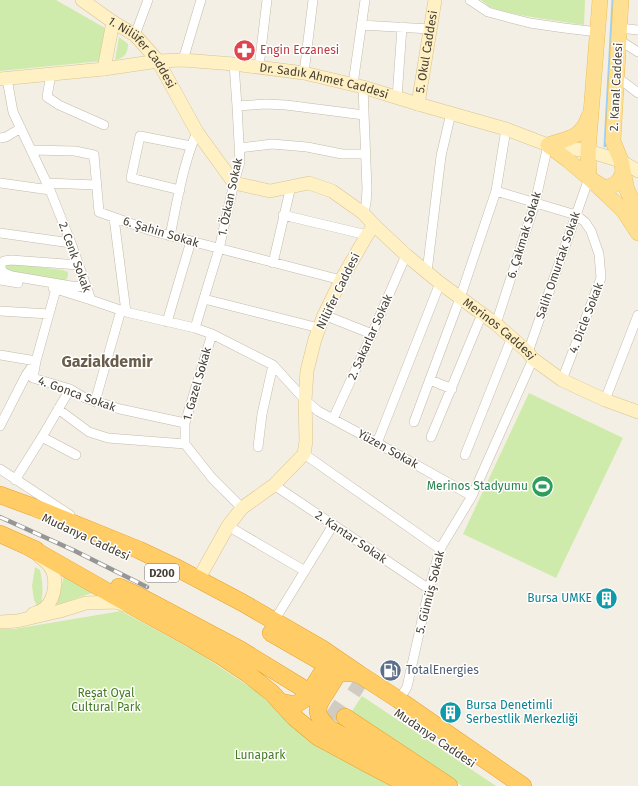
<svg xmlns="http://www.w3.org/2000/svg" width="638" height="786" viewBox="0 0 638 786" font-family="'Fira Sans',sans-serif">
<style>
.green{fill:#ceebab}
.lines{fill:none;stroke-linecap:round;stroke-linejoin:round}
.stream{stroke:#9ed1f5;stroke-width:3}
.highway-tunnel{stroke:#d1ccc2;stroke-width:17;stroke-dasharray:17 8;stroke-linecap:butt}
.street-casing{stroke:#c3baaa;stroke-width:10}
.secondary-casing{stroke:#d7c492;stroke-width:14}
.primary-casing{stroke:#ebc05c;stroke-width:16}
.highway-casing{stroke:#e7a22c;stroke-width:18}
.street{stroke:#fff;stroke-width:9}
.secondary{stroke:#fff1c4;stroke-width:13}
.primary{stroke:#ffe093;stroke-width:15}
.highway{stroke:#ffcc65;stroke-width:17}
.rail-casing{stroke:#969696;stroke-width:4.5}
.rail{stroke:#fff;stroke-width:3;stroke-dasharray:9;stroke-linecap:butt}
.labels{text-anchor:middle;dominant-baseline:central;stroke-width:3;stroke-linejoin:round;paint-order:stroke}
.shield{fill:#fff;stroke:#7e7971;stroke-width:1}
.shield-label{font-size:11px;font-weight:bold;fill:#474034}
.health-label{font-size:12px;fill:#be3a42;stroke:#fff;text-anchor:start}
.street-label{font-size:12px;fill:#474034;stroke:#fff}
.leisure-label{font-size:12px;fill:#27864d;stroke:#fff;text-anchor:end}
.culture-label{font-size:12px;fill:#0d838f;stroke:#fff;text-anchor:end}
.service-label{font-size:12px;fill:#4e5e75;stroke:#fff;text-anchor:start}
.park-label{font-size:12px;fill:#467c24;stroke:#fff}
.district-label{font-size:16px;font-weight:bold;fill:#6a5e4b;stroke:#fff}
</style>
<rect width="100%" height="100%" fill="#f4efe5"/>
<path class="green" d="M0,0H56L105,28L102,61L0,71Z
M481,0H585L584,25L531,17L506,12L490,7Z
M119,37L128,44C128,54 124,58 115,60Z
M5,263H8L63,270L68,272V275L67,279L63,281L6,271Z
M529,393L623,438L556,578L463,534Z
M35,567L40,570C43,583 44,596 39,609L34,600L32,586Z
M64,575L92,593L57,605Z
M121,611L197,652L256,691L307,737L393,786H0V629H14Z
M362,696L496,786H462L352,711Z"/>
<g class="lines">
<path class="stream" d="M605,146L613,0"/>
<path class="highway-tunnel" d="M331,669L364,690
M309,693L345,717"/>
<defs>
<path id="street" d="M470,0L488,12L503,16L530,23L564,28L598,32
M361,25L430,29
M619,28L638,30
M135,35L148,0
M619,40L638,52
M183,60L201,0
M259,67L267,0
M304,73L313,0
M51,74L47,97L59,105L104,125
M617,77L638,93
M7,79L13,112L50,190L71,243L91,300L126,312L195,328L212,334L273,365L305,400L318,411L377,443L472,496
M353,84L365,0
M363,87L367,189L366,204L363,213
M397,98L402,27
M237,106L266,104L286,105L364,115
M0,138L6,137L21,128
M239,148L272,144L307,147L342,154H365
M31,150L75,151L94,155L99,212L152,231L341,280
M0,183L50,190
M46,183L96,185
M180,190L131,178L140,136L191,146
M496,191L576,215L585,222L591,231L599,254L601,278L562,380
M283,215L367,235
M114,218L126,312
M0,233L71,243
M170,236C177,202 183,164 197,132
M273,263L291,186
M79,265L11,260L4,261L1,264V269L4,273L12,276L71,286L87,287
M427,272L441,156L451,113
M0,280L18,283
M53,288L91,300
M204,299L319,328
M0,311L49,314
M324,315L372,334
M167,322L191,241
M496,324L535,203L548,145
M195,328L219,249L234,183L240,162L237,106L234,64
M212,334L185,423V444L212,478L242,508
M528,352L589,178
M0,355L36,361L33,378L70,389L85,398L120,409L185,423
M430,380L452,389
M605,400L638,315
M95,402L121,310
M58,409L89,432L108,438L185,444
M333,419L372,334L406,255
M414,422L460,298L496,191L506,129
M0,426L26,375L36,361L56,289
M42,437L76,455
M431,437L482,314
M377,443L440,283
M258,447L262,414L273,365
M304,454L440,549
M465,455L512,337
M0,469L70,515
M15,480L42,437L70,389
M274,485L429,589
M228,526L305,571
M274,621L333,525
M399,700L407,687L429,589L440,549L472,496L533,359"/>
<g id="secondary">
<path id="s1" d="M82,0L113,22L135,35L158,61L197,132L234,183L270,191L309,183L332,191L363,213L374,225L367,235L341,280L324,315L315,339L307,371L305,400L306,441L304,454L274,485L242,508L228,526L199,578"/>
<path d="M104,69L113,22"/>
<path id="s2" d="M0,79L104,69L158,61L183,60L234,64L304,73L363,87L418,104L506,129L548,145L588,151L621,161L638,171"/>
<path id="s3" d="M418,104L435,0"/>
<path id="s4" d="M374,225L406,255L440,283L496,324L528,352L533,359L562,380L605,400L638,412"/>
<path d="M33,614C37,612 42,611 45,608C56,598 59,574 47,563C45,561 42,559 40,557"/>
<path d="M0,622L17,621L60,611L86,603L116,602L125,605"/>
</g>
<path id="primary" d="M600,0L588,151L589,178L623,210L638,233
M621,0L613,141L621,161L627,190L638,213
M548,145L568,160L589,178L605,188C616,185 619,183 623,172
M548,145C569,138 582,138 589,116"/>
<path id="highway" d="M0,495L33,507L139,550L177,568L243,603L321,648L359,674L399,700L523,786
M0,534L36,550
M27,546L143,612L189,637L221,656L248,674L272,693L294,717L318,737L368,764L410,786
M119,587L139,596L239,649L301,687
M271,633L318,660
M359,674C351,673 344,671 337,675C333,681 329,688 325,694C314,710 316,716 330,729L380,756L428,786
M281,702L295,705L306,698L325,668C329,660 325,656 322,649
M345,717L449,786"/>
</defs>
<use href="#street" class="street-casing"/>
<use href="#secondary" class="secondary-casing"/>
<use href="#primary" class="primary-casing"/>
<use href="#highway" class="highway-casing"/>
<use href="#street" class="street"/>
<use href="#secondary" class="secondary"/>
<use href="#primary" class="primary"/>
<use href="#highway" class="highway"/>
<defs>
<path id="rail" d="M0,517L73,550L147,587"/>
</defs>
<use href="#rail" class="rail-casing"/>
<use href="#rail" class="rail"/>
</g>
<defs>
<symbol id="pharmacy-disc" viewBox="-11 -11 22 22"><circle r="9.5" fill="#e0444e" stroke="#fff"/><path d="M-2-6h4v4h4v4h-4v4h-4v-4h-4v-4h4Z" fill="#fff"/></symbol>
<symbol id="stadium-disc" viewBox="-11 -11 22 22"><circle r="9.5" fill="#2e9e5b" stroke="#fff"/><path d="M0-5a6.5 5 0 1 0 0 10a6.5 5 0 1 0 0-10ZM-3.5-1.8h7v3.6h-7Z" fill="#fff"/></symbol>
<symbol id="building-disc" viewBox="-11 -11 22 22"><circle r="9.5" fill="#0f9aa8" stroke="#fff"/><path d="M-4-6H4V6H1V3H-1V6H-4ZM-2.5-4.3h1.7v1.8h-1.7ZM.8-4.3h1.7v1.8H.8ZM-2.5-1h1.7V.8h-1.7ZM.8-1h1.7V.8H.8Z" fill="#fff"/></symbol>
<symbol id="fuel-disc" viewBox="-11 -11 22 22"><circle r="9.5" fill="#5c6f8a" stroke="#fff"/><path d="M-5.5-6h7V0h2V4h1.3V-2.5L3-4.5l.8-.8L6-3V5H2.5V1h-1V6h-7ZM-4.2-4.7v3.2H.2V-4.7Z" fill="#fff"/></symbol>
</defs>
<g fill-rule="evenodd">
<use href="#pharmacy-disc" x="232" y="38" width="25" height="25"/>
<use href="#stadium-disc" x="530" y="474" width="25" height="25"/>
<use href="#building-disc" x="594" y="586" width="25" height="25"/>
<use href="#fuel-disc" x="378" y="658" width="25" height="25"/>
<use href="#building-disc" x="438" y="700" width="25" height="25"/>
</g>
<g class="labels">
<rect class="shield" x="145" y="564" width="34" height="18" rx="3"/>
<g class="shield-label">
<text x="162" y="573">D200</text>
</g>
<g class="health-label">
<text x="260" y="50">Engin Eczanesi</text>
</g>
<g class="street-label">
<text stroke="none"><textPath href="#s3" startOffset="53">5. Okul Caddesi</textPath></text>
<text stroke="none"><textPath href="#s1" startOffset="81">1. Nilüfer Caddesi</textPath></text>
<text stroke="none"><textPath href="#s2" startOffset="327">Dr. Sadık Ahmet Caddesi</textPath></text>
<text transform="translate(616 87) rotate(-87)">2. Kanal Caddesi</text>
<text transform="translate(230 197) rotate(-78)">1. Özkan Sokak</text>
<text transform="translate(161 232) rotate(17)">6. Şahin Sokak</text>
<text transform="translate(524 235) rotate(-73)">6. Çakmak Sokak</text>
<text transform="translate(75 257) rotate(70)">2. Cenk Sokak</text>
<text transform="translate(558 265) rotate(-71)">Salih Omurtak Sokak</text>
<text transform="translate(338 291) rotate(-64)">Nilüfer Caddesi</text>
<text transform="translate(586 318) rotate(-69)">4. Dicle Sokak</text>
<text stroke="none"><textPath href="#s4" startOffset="163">Merinos Caddesi</textPath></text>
<text transform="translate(370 337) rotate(-66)">2. Sakarlar Sokak</text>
<text transform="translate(197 384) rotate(-74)">1. Gazel Sokak</text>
<text transform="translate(77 394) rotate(20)">4. Gonca Sokak</text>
<text transform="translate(388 449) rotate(29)">Yüzen Sokak</text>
<text transform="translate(86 537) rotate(25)">Mudanya Caddesi</text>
<text transform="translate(351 537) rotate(34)">2. Kantar Sokak</text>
<text transform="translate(430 592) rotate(-76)">5. Gümüş Sokak</text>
<text transform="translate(435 738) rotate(34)">Mudanya Caddesi</text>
</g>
<g class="leisure-label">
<text x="528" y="486">Merinos Stadyumu</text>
</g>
<g class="culture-label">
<text x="592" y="598">Bursa UMKE</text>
<text x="466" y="705" text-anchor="start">Bursa Denetimli<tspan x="466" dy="14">Serbestlik Merkezliği</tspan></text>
</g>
<g class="service-label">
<text x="406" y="670">TotalEnergies</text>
</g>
<g class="park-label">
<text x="106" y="693">Reşat Oyal<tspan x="106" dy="14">Cultural Park</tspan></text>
<text x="260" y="755">Lunapark</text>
</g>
<g class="district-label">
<text x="107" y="361">Gaziakdemir</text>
</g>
</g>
</svg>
